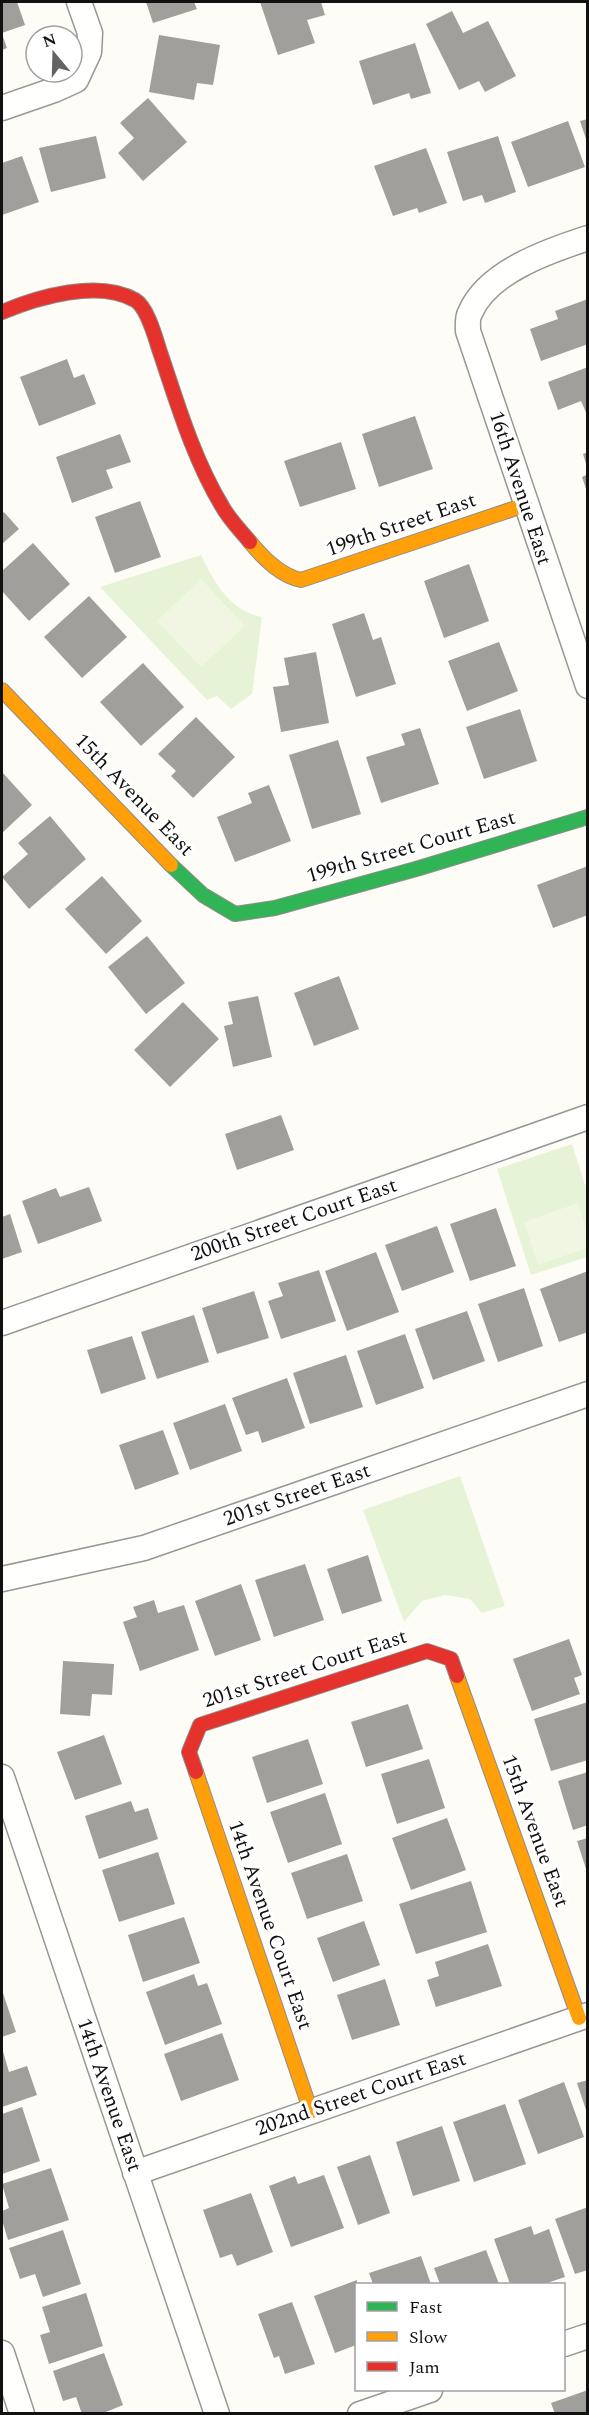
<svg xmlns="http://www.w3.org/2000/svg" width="589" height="2415" viewBox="0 0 589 2415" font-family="Spectral,serif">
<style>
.green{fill:#e7f3d7}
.pitch{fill:#f0f6e1}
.building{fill:#a19f9c}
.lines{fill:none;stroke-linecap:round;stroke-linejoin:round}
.street-casing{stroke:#979795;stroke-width:27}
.fast-casing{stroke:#8e8d8b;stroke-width:16}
.slow-casing{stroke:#8e8d8b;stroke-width:16}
.jam-casing{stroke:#8e8d8b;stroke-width:16}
.street{stroke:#fffffe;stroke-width:24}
.fast{stroke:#30b455;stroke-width:14}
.slow{stroke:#ff9f0a;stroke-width:14}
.jam{stroke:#e5322d;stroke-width:14}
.labels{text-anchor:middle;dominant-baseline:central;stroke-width:6;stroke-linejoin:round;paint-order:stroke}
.street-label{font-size:21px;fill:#111;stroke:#fff}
</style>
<rect width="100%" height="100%" fill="#fdfcf7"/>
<path class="green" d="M201,555C214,582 230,611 262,617L252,694L231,709L217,696L207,700L100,587Z
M572,1144L587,1191V1257L531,1275L497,1169Z
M460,1476L505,1606L482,1613L470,1599L445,1595L422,1601L404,1622L363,1510Z"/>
<path class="pitch" d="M201,579L245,626L201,667L157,621Z
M578,1203L587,1232V1248L538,1265L524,1222Z"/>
<path class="building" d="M2,2H17L25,25L2,33Z
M146,2H194L197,9L153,23Z
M260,2H321L325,15L307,20L315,43L278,55Z
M452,11L463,33L488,21L516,76L485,92L479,81L459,90L426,24Z
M2,34L7,48L2,50Z
M159,35L220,45L213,85L197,83L194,100L149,92Z
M415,43L431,93L411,99L409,93L373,105L359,61Z
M148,98L187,142L143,181L118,153L134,138L120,123Z
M588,119V142H587L580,121Z
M568,121L585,167L528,187L511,142Z
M96,136L106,178L51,192L39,148Z
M498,136L516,192L485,203L482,195L463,201L447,152Z
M426,148L447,203L419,213L417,208L393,216L374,166Z
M22,156L39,202L2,215V163Z
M588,299V344L541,361L530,329L558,319L555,311Z
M67,359L74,378L84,374L96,404L39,426L20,377Z
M588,367V417L581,401L558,410L548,382Z
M415,416L433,469L379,487L362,434Z
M120,434L131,462L106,470L113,488L72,503L56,457Z
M341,442L356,489L300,507L284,461Z
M588,452V467H587L583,454Z
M588,474V492H587L582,477Z
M140,501L161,557L115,573L95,517Z
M4,512L19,529L2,544V514Z
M33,543L70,584L29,621L2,591V571Z
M469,564L489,621L444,638L424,581Z
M89,596L127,637L82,678L44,637Z
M364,613L373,640L381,637L396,684L356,697L332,624Z
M499,642L518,691L467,711L448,661Z
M316,652L329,723L281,732L273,687L289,685L284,658Z
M143,663L184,707L141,746L100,702Z
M520,709L537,761L484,779L466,727Z
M196,717L235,757L193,798L171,776L176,771L158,754Z
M420,728L439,784L381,803L366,757L405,745L401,734Z
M338,740L361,814L312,829L289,755Z
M2,772L32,805L2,833Z
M269,785L291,841L235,862L217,817L252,803L248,793Z
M50,816L86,859L29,909L2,877L28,854L18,843Z
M588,866V915L553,928L537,885Z
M102,876L142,921L106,954L65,909Z
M147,936L185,983L146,1014L108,967Z
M339,976L359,1029L314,1046L294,993Z
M258,996L272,1057L233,1067L224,1026L233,1024L228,1002Z
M183,1002L219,1039L170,1087L134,1050Z
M281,1115L294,1150L237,1170L225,1134Z
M89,1187L102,1221L38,1244L22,1201L56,1188L60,1197Z
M496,1208L516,1266L470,1281L450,1224Z
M10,1214L22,1252L2,1259V1217Z
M437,1226L454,1272L402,1291L385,1245Z
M376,1252L399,1312L347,1331L325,1271Z
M319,1270L336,1321L281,1339L268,1301L283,1296L278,1283Z
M588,1271V1332L559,1342L540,1289Z
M524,1288L543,1346L498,1362L478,1304Z
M254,1291L269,1338L217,1354L202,1308Z
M467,1311L485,1361L433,1380L415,1329Z
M194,1315L209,1362L157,1379L141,1332Z
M405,1334L424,1388L376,1405L357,1351Z
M132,1336L146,1379L101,1394L87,1350Z
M346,1355L363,1407L310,1424L293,1373Z
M287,1378L305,1428L262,1443L258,1431L246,1435L232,1398Z
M225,1404L242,1451L190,1470L173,1423Z
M163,1430L179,1474L135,1490L119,1445Z
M368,1555L382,1601L342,1614L327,1569Z
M305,1564L324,1620L274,1637L255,1580Z
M241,1584L261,1640L215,1656L195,1601Z
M154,1600L158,1613L184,1605L199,1650L140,1671L123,1622L137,1617L133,1607Z
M569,1639L582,1675L574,1678L580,1694L532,1711L513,1659Z
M63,1661L114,1664L112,1695L92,1694L90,1716L60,1714Z
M588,1702V1760L551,1771L534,1719Z
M408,1704L423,1749L366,1767L351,1722Z
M104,1735L122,1784L75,1800L57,1752Z
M308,1739L323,1784L267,1803L252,1757Z
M429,1759L445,1808L397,1824L381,1774Z
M588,1772V1825L573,1830L558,1781Z
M325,1793L342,1844L288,1863L270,1812Z
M131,1801L135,1812L148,1808L158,1839L99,1859L85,1816Z
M447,1818L466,1870L411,1890L392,1838Z
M588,1838V1872H587L577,1841Z
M158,1852L175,1904L119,1922L102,1870Z
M347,1854L363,1901L307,1919L291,1873Z
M471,1881L487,1932L416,1954L399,1904Z
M184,1917L200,1963L143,1982L128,1935Z
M364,1921L380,1965L333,1982L317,1938Z
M488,1944L502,1986L436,2007L427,1980L439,1976L435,1962Z
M194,1974L198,1986L207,1983L222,2024L165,2045L146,1992Z
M385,1979L400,2025L352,2040L337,1995Z
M2,1990L16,2032L2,2037Z
M222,2033L239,2080L181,2101L164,2054Z
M2,2048L9,2072L27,2066L37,2095L2,2107Z
M588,2080V2113H587L577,2083Z
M564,2082L584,2137L538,2154L518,2100Z
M505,2104L526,2164L474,2182L453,2122Z
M22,2107L40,2161L2,2174V2114Z
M442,2126L460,2181L413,2196L396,2142Z
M370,2155L390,2213L358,2225L337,2167Z
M51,2168L69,2220L8,2240L2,2220V2211L9,2208L2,2184Z
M324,2175L344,2228L291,2247L269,2186L295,2176L298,2184Z
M251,2193L273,2252L237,2266L232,2254L220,2258L203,2210Z
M588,2207V2270L575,2274L555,2219Z
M531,2226L534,2235L549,2229L565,2277L544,2284H510L494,2239Z
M63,2230L81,2284L43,2297L35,2274L20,2279L9,2248Z
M486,2250L499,2284H440L434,2268Z
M421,2256L431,2284H373L369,2273Z
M357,2280L356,2345L335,2353L314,2296Z
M86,2293L103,2346L49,2364L40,2335L50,2332L42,2307Z
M292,2302L315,2364L285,2374L279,2356L274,2358L258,2314Z
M104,2353L123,2405L101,2414H82L76,2397L63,2401L53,2371Z
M588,2390V2414H555L551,2403Z"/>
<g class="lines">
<defs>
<path id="street" d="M2,108L54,90L76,80L89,52L90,33L79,2
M588,238C548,251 487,272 470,313C467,318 468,325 468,331L588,686
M2,1323L588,1117
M2,1579L144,1548L588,1394
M2,1777L217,2414
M135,2173L588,2015
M564,2344L588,2336
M2,2353L22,2414
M360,2414L430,2390"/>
<path id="fast" d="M171,865L203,895L235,914L275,908L416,869L588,817"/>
<path id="slow" d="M250,542C263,558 281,576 301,580L525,505
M2,690L171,865
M457,1676L579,2018
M196,1772L311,2112"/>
<path id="jam" d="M2,312C38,297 99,279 135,300C147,307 155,336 159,349C177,402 193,458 222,506C229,519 241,531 250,542
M196,1772L189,1752L200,1725L427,1651L451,1659L457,1676"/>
</defs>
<use href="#street" class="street-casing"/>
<use href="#fast" class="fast-casing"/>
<use href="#slow" class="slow-casing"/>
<use href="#jam" class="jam-casing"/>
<use href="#street" class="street"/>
<use href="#fast" class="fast"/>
<use href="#slow" class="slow"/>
<use href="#jam" class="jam"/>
</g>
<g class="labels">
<g class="street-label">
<text transform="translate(520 488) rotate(72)">16th Avenue East</text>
<text transform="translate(401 525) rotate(-19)">199th Street East</text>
<text transform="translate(134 795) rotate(46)">15th Avenue East</text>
<text transform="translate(411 847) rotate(-16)">199th Street Court East</text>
<text transform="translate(294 1220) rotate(-19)">200th Street Court East</text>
<text transform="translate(297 1495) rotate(-19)">201st Street East</text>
<text transform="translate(305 1669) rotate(-18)">201st Street Court East</text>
<text transform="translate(535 1831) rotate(70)">15th Avenue East</text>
<text transform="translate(270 1925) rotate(71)">14th Avenue Court East</text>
<text transform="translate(361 2094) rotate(-19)">202nd Street Court East</text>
<text transform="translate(109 2095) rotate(71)">14th Avenue East</text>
</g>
</g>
<rect width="589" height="2415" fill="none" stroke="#111111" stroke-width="6"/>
<rect x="355" y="2283" width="210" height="108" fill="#ffffff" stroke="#a0a0a0" stroke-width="1.5"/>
<rect x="367" y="2302" width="30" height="9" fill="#30b455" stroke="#a0a0a0" stroke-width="1.5"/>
<text x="409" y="2313" font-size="18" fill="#111111">Fast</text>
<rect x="367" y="2332" width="30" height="9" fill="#ff9f0a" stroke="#a0a0a0" stroke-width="1.5"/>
<text x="409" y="2343" font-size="18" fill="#111111">Slow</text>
<rect x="367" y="2362" width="30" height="9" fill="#e5322d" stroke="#a0a0a0" stroke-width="1.5"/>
<text x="409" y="2373" font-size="18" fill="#111111">Jam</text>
<g transform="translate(54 54) rotate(341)"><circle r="28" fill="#ffffff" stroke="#a0a0a0" stroke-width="1.5"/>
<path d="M0-4.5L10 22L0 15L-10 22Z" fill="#646362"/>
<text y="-9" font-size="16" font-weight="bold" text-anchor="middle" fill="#111111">N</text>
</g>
</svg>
